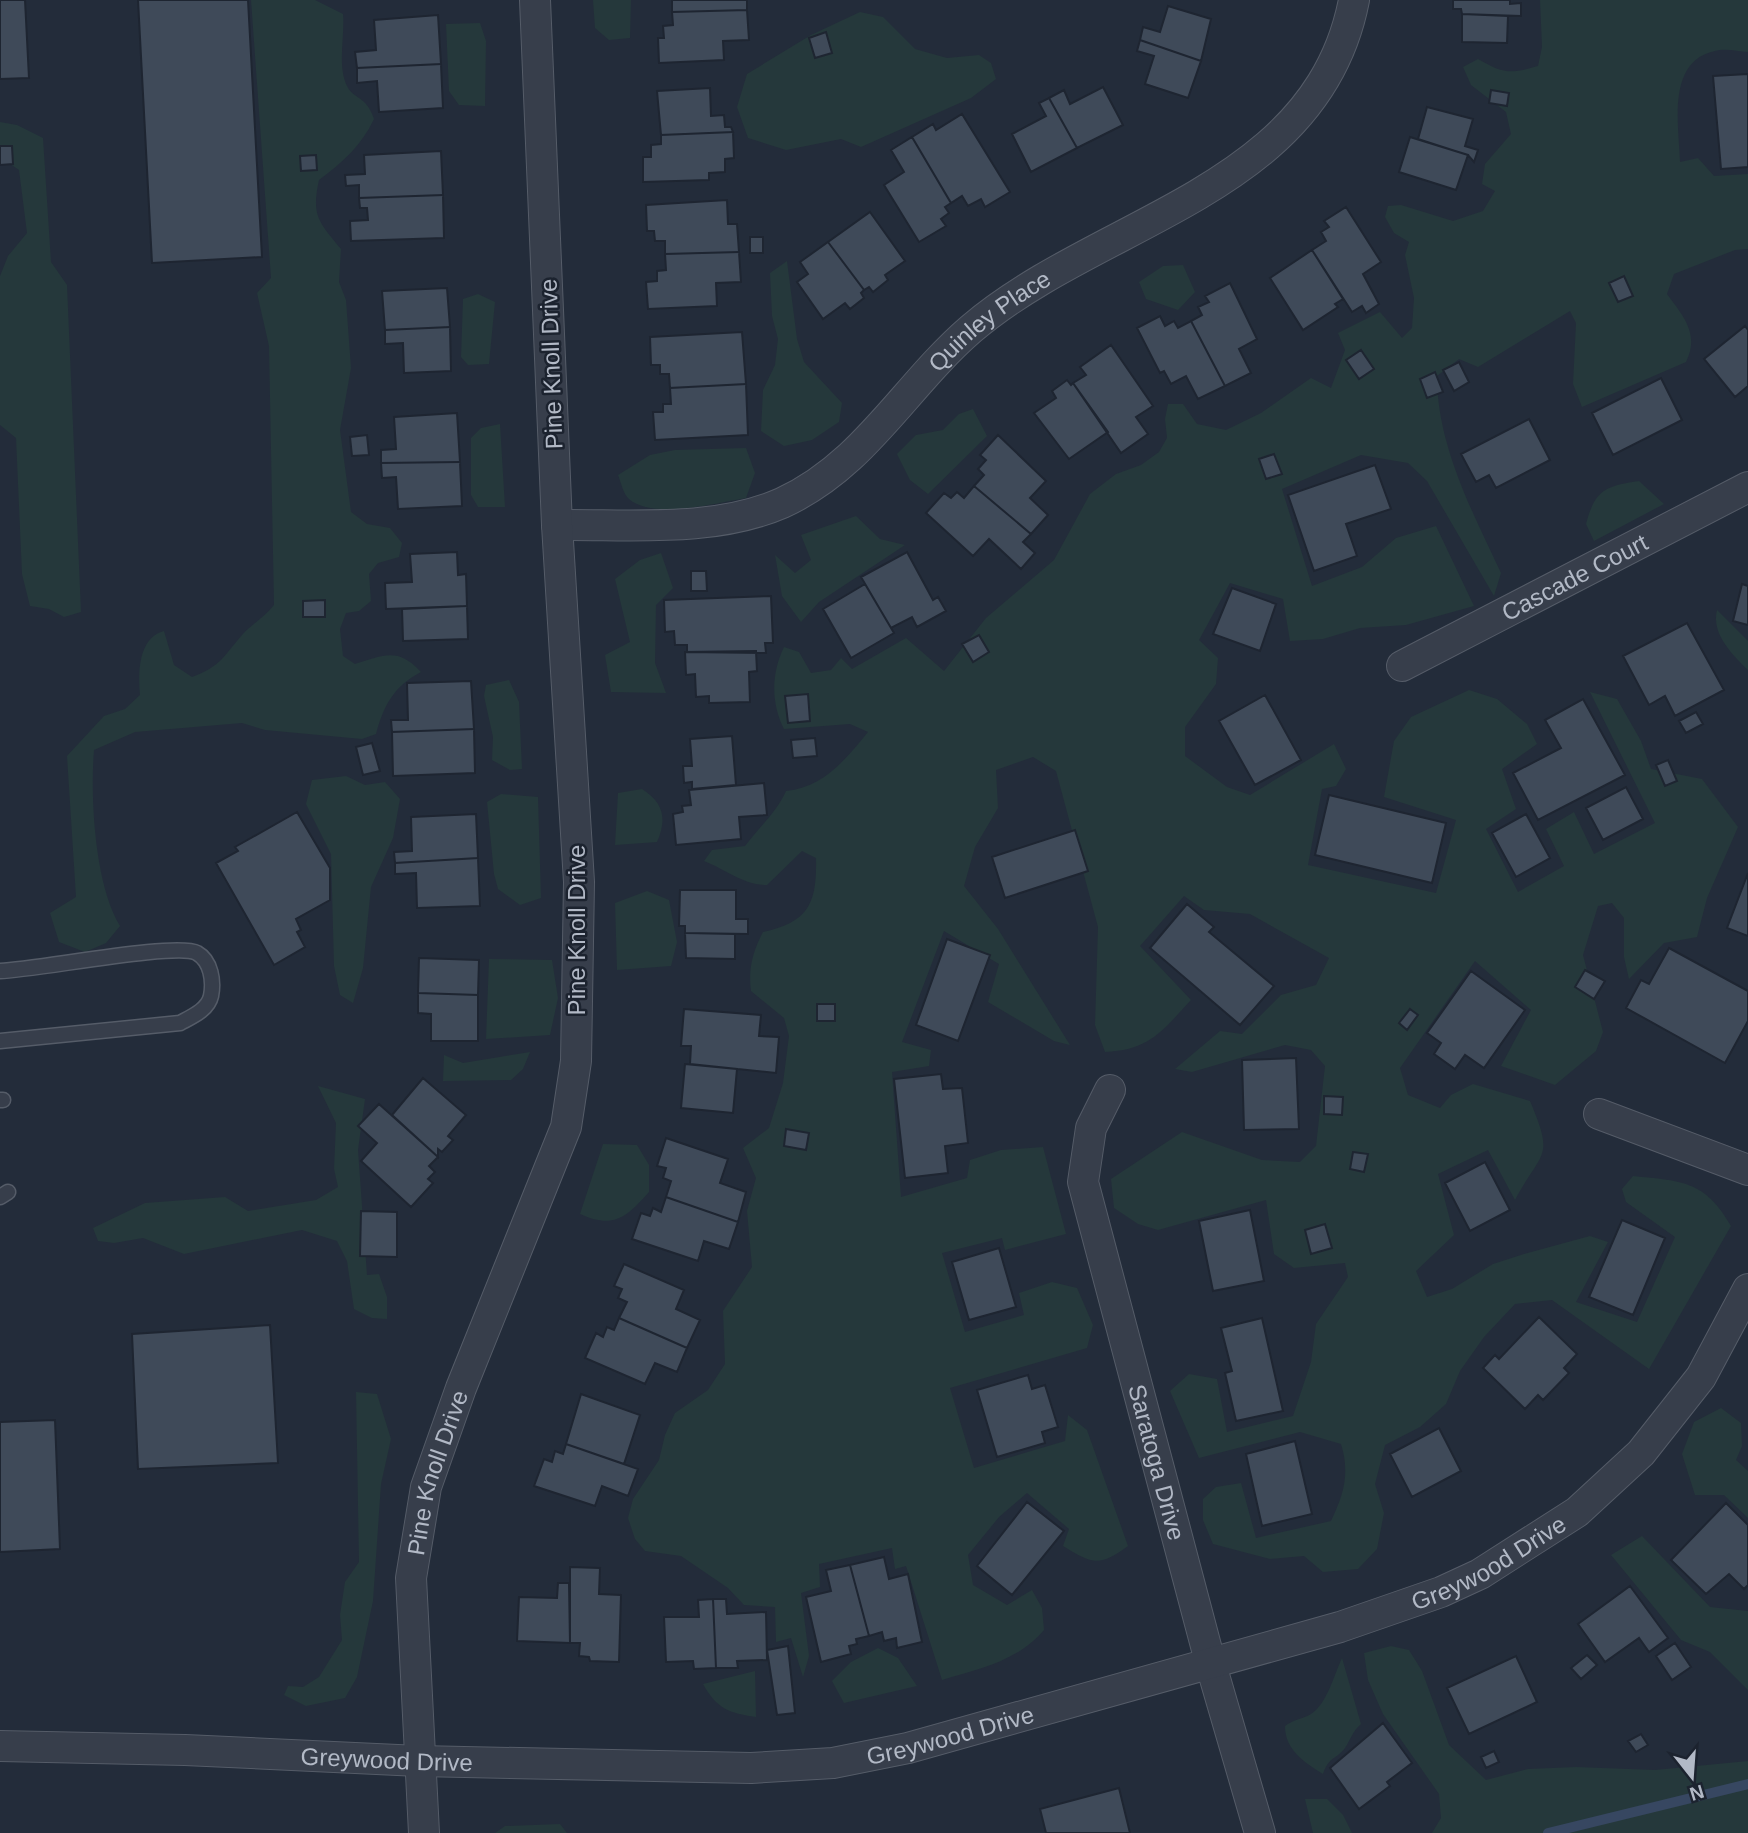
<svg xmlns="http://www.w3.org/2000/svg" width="1748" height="1833" viewBox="0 0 1748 1833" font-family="Arial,sans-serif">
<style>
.green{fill:#25383b}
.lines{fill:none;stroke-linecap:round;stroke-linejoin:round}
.stream{stroke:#374761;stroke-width:10}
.building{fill:#3f4a59;stroke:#1e2531;stroke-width:2}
.service-casing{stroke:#555c68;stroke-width:17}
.minor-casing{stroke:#555c68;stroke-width:32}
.service{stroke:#373e4b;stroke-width:14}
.minor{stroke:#373e4b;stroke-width:30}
.labels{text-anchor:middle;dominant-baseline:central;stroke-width:5;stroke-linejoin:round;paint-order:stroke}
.street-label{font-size:24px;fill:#b2b9c6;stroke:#1c232f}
</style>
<rect width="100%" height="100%" fill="#232c3a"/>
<path class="green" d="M251,0H315L343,14C345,37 337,65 347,86C354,100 366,95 374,119C362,145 342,163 319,180C311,216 319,222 341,249L339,282L346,300L351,368L340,430L351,512L367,524L390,528L402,543L399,557L378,563L369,574L371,601L359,611L346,613L340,629L343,656L355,664C384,655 398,647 421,672C394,686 384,705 376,734L362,739L265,730L242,723L135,732L94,750C90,799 95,885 120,926L106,943L85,952L59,942L50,913L76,897L67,756L104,716L125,709L140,695C138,673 138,638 164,631L174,665L192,677C221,666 223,657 242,635C252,624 265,617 274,605L269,346L257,293L271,278Z
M631,0L630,38L609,40L595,28L593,0Z
M1540,0H1748V52C1738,51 1724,48 1715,51C1666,61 1679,126 1680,162L1698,158L1714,176L1748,174V249L1735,250L1674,274L1667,294C1683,316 1700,334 1686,362L1582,407L1573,384L1576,323L1570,311L1478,367L1459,359L1437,376C1437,445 1472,511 1501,573L1494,596L1427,481L1408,463L1361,455L1282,489L1312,586L1362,567L1396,538L1436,526L1474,606L1406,625L1360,628L1323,639L1290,641L1283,599L1230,583L1199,640L1218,658L1216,684L1185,727V756L1227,787L1250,795L1334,744L1346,769L1336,786L1322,789L1308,865L1436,893L1456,820L1384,797L1394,741L1411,717L1469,690L1497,699L1527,724L1537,744L1502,769L1516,809L1486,829L1518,892L1564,866L1546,829L1574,812L1594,854L1655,823L1590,692L1617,699L1641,741L1651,769L1702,779L1738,827L1707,898L1697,937L1664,943L1629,979L1624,957V918L1612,903L1598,906L1583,955L1603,1032L1596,1051L1555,1085L1501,1066L1531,1010L1475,961L1400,1068L1408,1095L1440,1108L1451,1095L1473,1084L1530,1101C1555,1160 1542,1149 1515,1200L1488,1150L1438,1174L1454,1235L1416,1271L1427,1297L1452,1289L1493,1264L1524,1254L1590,1236L1608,1242L1576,1302L1637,1322L1675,1237L1626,1202L1622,1189L1633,1176C1681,1181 1705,1180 1731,1226L1649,1369L1552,1300L1515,1304L1484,1337L1460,1371L1446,1404L1420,1427L1385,1445L1375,1484L1384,1513L1377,1549L1358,1569L1323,1572L1304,1556L1270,1559L1213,1544L1203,1520V1499L1216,1487L1241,1483L1256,1538L1331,1521C1344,1494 1350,1473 1341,1444L1300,1432L1199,1458L1170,1391L1189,1374L1217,1379L1227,1432L1293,1416L1311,1362L1316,1324L1348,1277L1345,1263L1294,1268L1274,1254L1266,1200L1158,1230L1138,1224L1114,1208L1111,1179L1182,1132L1262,1160L1300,1162L1316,1146L1325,1066L1311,1050L1285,1045L1192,1072L1175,1069L1220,1031L1242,1034L1281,995L1316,985L1329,958L1250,914L1204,910L1184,896L1140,946L1191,1000C1162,1031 1150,1050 1105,1052L1095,1025L1098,927L1056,771L1033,757L996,770L998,808L975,847L964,886L998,929L1070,1045L1054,1041L988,1002L999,964L944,931L902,1042L931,1050L929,1066L892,1072L901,1197L967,1178L970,1160L1001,1150L1043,1147L1066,1234L1005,1250L1002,1238L942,1253L965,1332L1024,1315L1019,1293L1052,1282L1077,1288L1093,1325L1087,1348L950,1388L974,1468L1065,1441L1068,1415L1087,1430L1128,1546C1100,1567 1092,1564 1063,1546L1069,1529L1027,1493L999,1517L968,1555L973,1585L1007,1605L1032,1590L1042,1608L1044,1630C1018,1661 979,1669 942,1680L906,1566L895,1569L892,1548L819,1564L820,1587L801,1593L809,1656L803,1677L791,1638L776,1642L775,1607L744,1605L728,1588L681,1556L645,1551L635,1539L628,1518L633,1499L659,1460L665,1435L675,1413L708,1390L725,1364L723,1311L752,1267L747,1211L756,1178L743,1148L769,1128L783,1083L789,1036L784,1018L751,991C748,968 753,951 763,932C809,922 817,903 816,858L802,851L767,885C743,885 727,870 704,861L712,850L745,846C759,827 777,812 786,791C824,787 845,760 868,732L850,724L784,729C771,703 771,674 784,647L799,652L811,673L831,670L841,658L852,669L906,638L944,671L986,618L1054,560L1090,494L1116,474L1141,465L1159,452L1167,438L1165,419L1168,404H1183L1197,424L1226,430L1261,413L1311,378L1331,388L1345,350L1338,333L1380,312L1402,338L1412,328L1414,298L1405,255L1409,242L1394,233L1385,217L1388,206L1401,205L1453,221L1483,211L1495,191L1482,184L1485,164L1511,134L1506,112L1471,85L1463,67L1478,59C1504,74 1510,74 1538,66L1542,47Z
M860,12L883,17L915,49L947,58L979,55L991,63L996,79L971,98L861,147L841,139L786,150L748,138L737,107L747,74L811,35Z
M480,23L486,41L485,106L459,105L449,91L446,24Z
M0,122L17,125L43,138L51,262L67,285L81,612L64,617L49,609L30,606L22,574L16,438L0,425V276L8,256L27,233L19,170L0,157Z
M787,261L797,339L804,362L842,403L839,422L812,440L784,446L761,431L763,390L775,365L778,339L772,316L770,273Z
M1183,265L1195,292L1178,310L1146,299L1139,282L1163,266Z
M478,294L495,302L489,364L468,365L461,357L463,299Z
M973,409L987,436L928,494L910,480L897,454L916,435L943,430L959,414Z
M500,424L505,507H478L471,495V438L481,428Z
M746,448L755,473L746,498C716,503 653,520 629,499C623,494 621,482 618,475L650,455L675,450Z
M1639,481L1664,504L1594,541L1586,524C1595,490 1605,486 1639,481Z
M856,516L880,539L905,545L819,602L801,622L782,596L775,555L795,573L811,560L801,535Z
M661,553L673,588L656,605L655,663L666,693L611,692L605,655L630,642L615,579L640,560Z
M1717,610L1748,641V670C1732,654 1711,634 1717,610Z
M509,680L519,702L522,769L510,770L492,760L493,737L484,696L486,685Z
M346,776L365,785L385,782L400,799L393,838L371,887L363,968L353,1003L340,995L334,966L331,854L306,804L312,780Z
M642,789C664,803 667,819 657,842L615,845L618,793Z
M501,794L538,797L541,898L520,905L498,889L494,874L487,802Z
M647,891L669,900L677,942L671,966L617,970L615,903Z
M489,959L552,960L558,998L550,1035L486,1039Z
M530,1052L523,1069L511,1080L443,1081L444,1055L463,1063Z
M318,1086L365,1099L358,1150L367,1275L379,1274L387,1297V1319L372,1318L354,1309L347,1261L337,1241L302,1230L184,1254L143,1238L114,1243L98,1241L93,1228L145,1203L225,1197L248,1211L316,1200L338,1187L334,1169L336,1123Z
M603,1144L637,1145L649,1165V1192C626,1218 613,1229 580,1214Z
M356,1392L377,1394L391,1439L381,1484L373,1601L357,1677L345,1698L306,1706L284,1695L288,1686L303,1687L319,1677L342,1640L340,1615L345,1582L359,1562Z
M1721,1408L1741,1423L1742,1446L1736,1460L1748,1471V1518L1724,1495H1695L1682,1454L1694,1422Z
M1642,1536L1710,1607L1748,1611V1690L1710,1652L1681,1640L1611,1555Z
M1391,1646L1409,1650L1422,1671L1449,1745L1486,1780L1528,1769L1576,1767L1655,1770L1748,1761V1833H1432L1441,1818L1439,1794L1383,1714L1368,1680L1364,1653Z
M878,1648L898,1658L917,1686L844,1703L832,1681L851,1662Z
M1342,1658L1361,1724C1352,1732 1351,1739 1345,1748C1336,1760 1329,1756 1323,1774C1304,1762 1285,1750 1285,1726C1294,1719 1303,1719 1311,1714C1327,1704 1334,1675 1342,1658Z
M755,1671L756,1717C729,1713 717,1709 703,1684Z
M1305,1799H1327L1343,1815L1352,1833H1313Z
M560,1824L567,1833H495L505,1826Z"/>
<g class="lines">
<path class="stream" d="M1548,1833L1748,1784"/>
</g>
<path class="building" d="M0,0H25L29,78L0,79Z
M138,0H248L262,257L152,263Z
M672,0H747V10L672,12Z
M1453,0H1510V4L1521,3V16L1462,14L1461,9H1453Z
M1168,6L1211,19L1201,61L1140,40L1143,27L1160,32Z
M747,10L749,40L723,41L724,60L659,63L658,38H664L663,26L673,25L672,12Z
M1462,14L1508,16L1507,43L1462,42Z
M438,15L441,64L357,68L355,52L376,50L374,20Z
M826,32L832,53L815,58L809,38Z
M1140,40L1201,61L1188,98L1145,84L1154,56L1137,51Z
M441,64L443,108L379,112L377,81L357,83V68Z
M1748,74V167L1721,169L1713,76Z
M1103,87L1123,125L1077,148L1049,98L1064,90L1070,104Z
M710,88L711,116L724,115L725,127H731L733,132L661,135L657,91Z
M1491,90L1509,93L1507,106L1489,103Z
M1049,98L1077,148L1031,172L1012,134L1046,116L1039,103Z
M1427,107L1473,119L1465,146L1478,150L1474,162L1468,155L1418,139Z
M962,114L1010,192L985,207L981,199L968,206L962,196L951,203L912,137L933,124L936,130Z
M733,132L734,158L725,159V172L709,173V180L643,182V157H651V145L661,144V135Z
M912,137L951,203L945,207L949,213L941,219L946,226L919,242L884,185L904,172L891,150Z
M1410,137L1468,155L1456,190L1399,172Z
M0,146H12L13,164L0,165Z
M441,151L443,195L359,198V185L346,186L345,175L365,174L364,155Z
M316,155L317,170L301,171L300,156Z
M443,195L444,238L351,241L350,221L368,220L367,208H360L359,198Z
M727,200L728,224H737L739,252L665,254V241H655L654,231H647L646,205Z
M1346,207L1381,262L1363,274L1379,304L1366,313L1362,306L1352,312L1312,250L1326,241L1321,232L1329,227L1324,221Z
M870,212L905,261L885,275L888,280L873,292L869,287L864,290L828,242Z
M750,237H763V253H750Z
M828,242L864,290L861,293L864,298L850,309L845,303L823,319L797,282L808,274L800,262Z
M1312,250L1343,299L1335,304L1338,307L1303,330L1270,278Z
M739,252L741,282L716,283L717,306L648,309L646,282L657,281V271L666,270L665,254Z
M1624,276L1633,296L1618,302L1609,283Z
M1230,283L1257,339L1239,349L1251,373L1225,386L1191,321L1202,315L1198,307L1209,302L1205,296Z
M447,288L450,327L385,330L382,291Z
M1160,316L1165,326L1174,321L1178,328L1191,321L1225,386L1198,399L1186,376L1171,384L1164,371L1160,373L1137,328Z
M1745,326L1748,330V386L1735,397L1704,359Z
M450,327L451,371L404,373L403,343L385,344V330Z
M742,332L746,384L670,388L669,374H660V365H651L650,337Z
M1111,345L1153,406L1136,417L1148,434L1121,453L1073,383L1086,375L1080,367Z
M1361,350L1374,369L1359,379L1346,360Z
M1459,362L1469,382L1454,391L1443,370Z
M1435,372L1443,392L1427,398L1420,379Z
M1661,378L1682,420L1613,455L1592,413Z
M1067,380L1071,385L1073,383L1108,432L1069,459L1034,413L1056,398L1052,391Z
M746,384L748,435L655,440L653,412H663V404H671L670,388Z
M457,413L460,462L381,463V450L396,449L394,417Z
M1529,419L1550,460L1496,488L1489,475L1476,482L1461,454Z
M367,435L369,455L352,456L350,437Z
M998,435L1046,481L1030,498L1048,515L1031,534L974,486L984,475L978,469L986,460L980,455Z
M1274,454L1282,474L1266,479L1259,459Z
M460,462L462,506L398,509L396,477L382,478L381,463Z
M1375,465L1391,509L1346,524L1357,556L1314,571L1288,495Z
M974,486L1031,534L1023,542L1035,553L1021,569L989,539L973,556L926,513L944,493L951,498L957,492L964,498Z
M457,552L458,575L466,574L467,606L386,609L385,583L412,582L410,554Z
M907,552L933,600L938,597L946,611L917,627L912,617L891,628L861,577Z
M691,571H706L707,591H691Z
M865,584L894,633L851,658L823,609Z
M1742,584L1748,586V625L1733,621Z
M1232,588L1276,604L1260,651L1213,634Z
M771,596L773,643H765L766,653L687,652V645H675L674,631L665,632L664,600Z
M325,600V617H303V601Z
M467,606L468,639L403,641L402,609Z
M1687,623L1724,690L1675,716L1665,696L1649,705L1623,656Z
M979,635L989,652L973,662L962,644Z
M756,651L757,671L749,672L750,702L709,703V696L696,697L695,674L686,675L685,652Z
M471,681L474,729L392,732L391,720H408L407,683Z
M808,694L810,721L788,723L785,696Z
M1265,695L1301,760L1255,785L1219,721Z
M1583,699L1625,775L1538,820L1513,773L1561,748L1545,720Z
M1696,712L1703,724L1686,733L1679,721Z
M474,729L475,773L393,776L392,732Z
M732,736L736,785L692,789V782L684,783L683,766H692L690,739Z
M815,738L817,756L793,758L791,740Z
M372,743L380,771L363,775L356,747Z
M1668,760L1677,781L1665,786L1656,765Z
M764,783L767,815L739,817L741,839L676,845L673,814L683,812L682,806L691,805L689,790Z
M1626,787L1643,819L1603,840L1586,808Z
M1329,795L1446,823L1432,883L1315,855Z
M297,812L330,868V900L296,919L301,930L297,932L305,947L274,965L216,863L238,851L235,847Z
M476,814L478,858L395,863L394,852L412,851L411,817Z
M1526,814L1550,858L1516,877L1492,833Z
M1075,830L1088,871L1005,898L992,857Z
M478,858L480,906L417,908L416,873L395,874V863Z
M1748,873V936L1727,928Z
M680,890H736V919H748V934L685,933V926H679Z
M1187,904L1214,927L1209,932L1274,986L1240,1025L1150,948Z
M685,933L735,934V959L686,958Z
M947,939L990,955L958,1041L916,1025Z
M1669,948L1748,991V1021L1725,1063L1626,1008L1641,980L1649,984Z
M419,958L479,960L478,995L418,993Z
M1585,970L1605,981L1594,999L1575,987Z
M1471,971L1525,1010L1484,1068L1465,1055L1455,1069L1434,1054L1441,1043L1427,1033Z
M418,993L478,995V1041H431V1014L418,1013Z
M817,1004H835V1021H817Z
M684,1009L761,1015L759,1036L779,1037L776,1073L690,1064L691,1046H681Z
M1410,1009L1418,1015L1407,1030L1399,1023Z
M1296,1058L1299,1129L1244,1130L1242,1060Z
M685,1064L737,1069L733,1113L681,1108Z
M941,1074L943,1089L962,1088L968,1143L945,1146L948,1173L905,1178L894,1079Z
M423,1078L466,1115L448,1136L453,1140L442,1152L438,1149V1157L392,1115Z
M1324,1096L1343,1097L1342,1115L1324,1114Z
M379,1104L438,1157L429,1166L435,1172L428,1179L433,1183L411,1207L361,1161L377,1143L358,1126Z
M786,1129L809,1133L806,1150L784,1146Z
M666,1138L728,1159L720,1183L746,1192L738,1222L666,1197L671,1181L663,1178L666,1168L657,1166Z
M1353,1152L1368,1154L1364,1172L1350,1169Z
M1485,1162L1510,1210L1470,1231L1445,1183Z
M666,1197L738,1222L729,1249L704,1241L698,1261L632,1239L641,1213L650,1216L653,1208L661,1212Z
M1250,1210L1264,1281L1213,1291L1199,1221Z
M361,1211L397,1212V1257L360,1256Z
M1622,1220L1665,1238L1633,1315L1589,1297Z
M1325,1224L1332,1248L1311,1254L1305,1230Z
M999,1248L1016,1307L969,1320L952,1262Z
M624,1264L684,1290L676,1309L700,1320L687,1348L619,1318L627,1302L618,1298L622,1289L614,1286Z
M1539,1317L1577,1354L1564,1368L1569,1373L1543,1400L1538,1395L1525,1409L1483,1368L1495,1355L1499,1359Z
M619,1318L687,1348L677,1372L655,1363L645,1384L585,1358L596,1333L603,1337L607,1327L614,1330Z
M1262,1318L1283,1411L1236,1421L1225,1373L1232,1371L1221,1328Z
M270,1325L278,1463L138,1469L132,1334Z
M1028,1375L1032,1389L1045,1385L1058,1427L1042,1432L1045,1443L997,1457L977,1390Z
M581,1394L640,1415L624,1464L566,1444Z
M55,1420L60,1549L0,1552V1422Z
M1439,1428L1461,1471L1412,1497L1390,1454Z
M1295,1441L1312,1514L1262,1526L1246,1454Z
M566,1444L638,1469L628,1496L602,1486L595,1506L534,1486L544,1459L552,1462L555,1451L563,1454Z
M1027,1502L1064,1531L1012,1595L977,1566Z
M1726,1503L1748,1525V1585L1744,1589L1729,1574L1706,1594L1671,1560Z
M884,1557L889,1579L908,1574L922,1642L897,1648L896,1638L884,1641L882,1632L869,1636L850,1565Z
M850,1565L869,1636L856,1639L857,1644L849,1646L851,1654L821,1662L806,1597L831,1591L826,1570Z
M570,1567L600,1568L599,1594L621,1595L619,1662L590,1661L589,1657L579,1656L580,1643H570Z
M558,1583H569L570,1643L517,1641L519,1597L557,1598Z
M1630,1586L1668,1638L1649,1652L1639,1638L1605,1662L1578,1624Z
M713,1599H726L727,1614L766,1612L767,1660L737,1661L738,1668H716Z
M713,1599L716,1668L694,1669L693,1661L666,1662L664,1617H699L698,1600Z
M1675,1643L1691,1667L1672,1680L1656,1656Z
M788,1646L795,1713L777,1715L767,1650Z
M1587,1655L1597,1665L1581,1679L1571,1668Z
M1516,1656L1537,1702L1469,1734L1447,1688Z
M1383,1723L1412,1763L1387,1782L1390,1786L1359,1809L1330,1768Z
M1641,1734L1648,1745L1636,1752L1628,1741Z
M1494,1751L1499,1762L1486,1768L1481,1757Z
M1119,1788L1130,1833H1046L1040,1809Z"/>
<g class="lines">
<defs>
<path id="service" d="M0,971C36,970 176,942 197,953C211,961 214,981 211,996C208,1010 191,1017 180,1023L0,1041
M0,1100H3
M0,1197L8,1192"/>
<g id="minor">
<path id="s1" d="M557,525C631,524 713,533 782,503C864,466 905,386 971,329C1101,218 1317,192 1354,0"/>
<path id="s2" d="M1402,666L1748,487"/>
<path id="s3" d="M1110,1090L1091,1128L1083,1182L1211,1665L1260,1833"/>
<path d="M1599,1114L1748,1170"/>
<path id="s4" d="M0,1746L185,1750L419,1761L751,1768L833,1763L908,1748L1340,1627L1441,1592L1480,1574L1577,1512L1641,1453L1701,1377L1748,1289"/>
<path id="s5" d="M424,1833L411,1578L426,1487L461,1388L566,1127L576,1061L579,882L557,525L535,0"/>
</g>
</defs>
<use href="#service" class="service-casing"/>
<use href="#minor" class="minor-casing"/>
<use href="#service" class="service"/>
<use href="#minor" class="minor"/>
</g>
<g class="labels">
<g class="street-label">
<text stroke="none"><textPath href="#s1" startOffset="506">Quinley Place</textPath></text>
<text transform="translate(551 364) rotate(-92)">Pine Knoll Drive</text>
<text stroke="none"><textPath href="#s2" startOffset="194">Cascade Court</textPath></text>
<text transform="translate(576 930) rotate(-90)">Pine Knoll Drive</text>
<text stroke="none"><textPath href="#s3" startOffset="387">Saratoga Drive</textPath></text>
<text stroke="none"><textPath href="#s5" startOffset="364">Pine Knoll Drive</textPath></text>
<text stroke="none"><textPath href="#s4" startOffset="1521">Greywood Drive</textPath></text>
<text stroke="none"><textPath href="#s4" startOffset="954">Greywood Drive</textPath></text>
<text stroke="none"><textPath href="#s4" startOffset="387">Greywood Drive</textPath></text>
</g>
</g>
<g transform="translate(1692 1777) rotate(163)" stroke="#1c232f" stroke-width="5" paint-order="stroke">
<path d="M0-5L12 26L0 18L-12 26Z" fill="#b2b9c6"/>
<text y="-10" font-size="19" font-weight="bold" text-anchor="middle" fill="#b2b9c6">N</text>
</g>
</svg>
